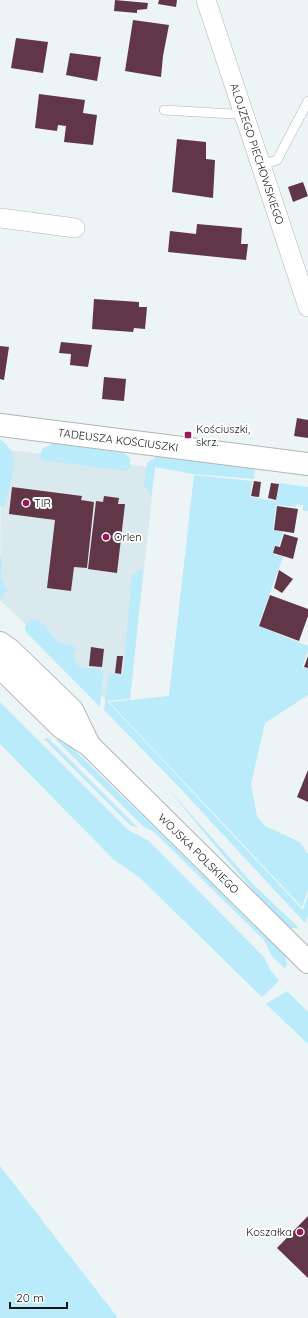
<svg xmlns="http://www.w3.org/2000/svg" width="308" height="1318" viewBox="0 0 308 1318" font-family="Quicksand,sans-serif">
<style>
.built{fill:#d9e9ed}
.green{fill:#b9ebfa}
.building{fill:#613647}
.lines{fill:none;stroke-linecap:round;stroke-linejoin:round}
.service-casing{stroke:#afb6b8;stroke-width:10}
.minor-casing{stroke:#afb6b8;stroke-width:20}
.tertiary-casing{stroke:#afb6b8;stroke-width:24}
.service{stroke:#fff;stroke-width:9}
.minor{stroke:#fff;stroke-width:19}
.tertiary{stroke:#fff;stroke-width:22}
.poi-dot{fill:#a0145e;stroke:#fff;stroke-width:1.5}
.labels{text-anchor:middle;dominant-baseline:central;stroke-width:4;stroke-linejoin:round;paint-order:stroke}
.street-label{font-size:11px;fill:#151718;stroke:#fff}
.poi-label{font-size:11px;fill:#151718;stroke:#fff;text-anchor:start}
</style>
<rect width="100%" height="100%" fill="#edf4f6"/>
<path class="built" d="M1,449L155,468L130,699L107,701L0,600Z"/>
<path class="green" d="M0,439C5,443 12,449 13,456C16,472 7,492 4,507H0Z
M53,443L124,453L130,458V468L127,471L42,460L40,456L42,449Z
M157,456L255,468L254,479L193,474L155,467L151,495L144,486L147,463Z
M194,475L252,481L250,497L276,501L280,483L308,487V511H303V505L297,504L296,507L276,505L273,530L283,532L279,546H275L273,554L283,557L258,626L308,646V651L302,667L308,669V695L265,723L251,784L257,816L265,826L300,842L308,854V890L302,907L109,702L169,696Z
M0,557L2,558L1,578L8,590L0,598Z
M143,569L130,698L107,701L303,910L308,895V916L305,923L178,786L104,710L109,674L123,675L132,575Z
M32,620C46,620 48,634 58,641C63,645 70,645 76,646L73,656L77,666L82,668L103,670L100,707L27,633L25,629L26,623Z
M0,702L128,830L149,841L264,957L271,971L279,981L262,997L139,877L114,860L0,744Z
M48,738L138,828L130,825L44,739Z
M55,739H63L209,880L285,956L287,963L285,969L271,955L264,940L154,832L144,827Z
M165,785L253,884L299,928H288C244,883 205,833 165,785Z
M287,991L308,1012V1044L266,1004Z
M0,1166L118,1318H0Z"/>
<path class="building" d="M115,0L148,3L147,9L137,10V13L114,11Z
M159,0H177L176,7L158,4Z
M133,20L169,25L163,56L161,77L125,71Z
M16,38L48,42L43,73L11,68Z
M70,53L101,57L97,81L66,75Z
M39,94L85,100L83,113L97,115L93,145L64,142L66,126L58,125L57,131L35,128Z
M177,139L206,142V159L215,160L213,198L172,192Z
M303,182L308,196L293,202L288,187Z
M197,224L242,228L241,244H248L246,260L168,252L170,231L196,234Z
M94,299L139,302V307H147L145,329L134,328L133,332L92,329Z
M61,342L92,345L88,367L70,365L71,354L59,353Z
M0,346L9,347L4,380L0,379Z
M104,377L126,379L124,401L102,399Z
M297,418L308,420V438L294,436Z
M254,481L261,482L259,497L251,496Z
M271,483L279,484L276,500L268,498Z
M12,487L82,496L81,500L94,502L87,568L74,567L71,591L47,588L55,520L9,514Z
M104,496L119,498L118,504H125L117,573L88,569L96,501L103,502Z
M277,506L298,509L294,533L274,530Z
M284,534L298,538L293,559L273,553L275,546L280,547Z
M279,570L293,579L282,593L274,588Z
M270,595L308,609V616L299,641L259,626Z
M91,647L104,649L102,667L89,666Z
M117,656H123L121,674L115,673Z
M308,656V668L304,667Z
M308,770V802L297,797Z
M308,1216V1278L277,1248Z"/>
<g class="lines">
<defs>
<path id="service" d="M164,110L232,114L242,111
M261,165L277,160L308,101"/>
<g id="minor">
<path id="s1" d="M206,0L308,307"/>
<path d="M0,218L75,228"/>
</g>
<g id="tertiary">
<path id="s2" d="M0,425L308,464"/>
<path d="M0,643L10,650L72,710L89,745"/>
<path id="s3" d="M0,667L61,727L89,745L308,962"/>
</g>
</defs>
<use href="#service" class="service-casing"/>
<use href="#minor" class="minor-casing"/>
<use href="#tertiary" class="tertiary-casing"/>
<use href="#service" class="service"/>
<use href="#minor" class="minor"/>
<use href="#tertiary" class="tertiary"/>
</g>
<g class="poi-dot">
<rect x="184" y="431" width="8" height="8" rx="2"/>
<circle cx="26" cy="503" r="4"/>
<circle cx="106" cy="537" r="4"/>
<circle cx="300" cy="1232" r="4"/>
</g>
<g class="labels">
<g class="street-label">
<text stroke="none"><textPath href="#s1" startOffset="162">ALOJZEGO PIECHOWSKIEGO</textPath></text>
<text stroke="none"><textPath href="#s2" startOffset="119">TADEUSZA KOŚCIUSZKI</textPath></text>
<text stroke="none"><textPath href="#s3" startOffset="273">WOJSKA POLSKIEGO</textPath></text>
</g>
<g class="poi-label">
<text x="196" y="429">Kościuszki,<tspan x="196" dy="13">skrz.</tspan></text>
<text x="34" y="503">TIR</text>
<text x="114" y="537">Orlen</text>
<text x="292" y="1232" text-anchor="end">Koszałka</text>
</g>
</g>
<path d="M10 1302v6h57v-6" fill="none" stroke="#151718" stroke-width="2"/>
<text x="16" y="1302" font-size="12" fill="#151718" stroke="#ffffff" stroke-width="3" paint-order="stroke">20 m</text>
</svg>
